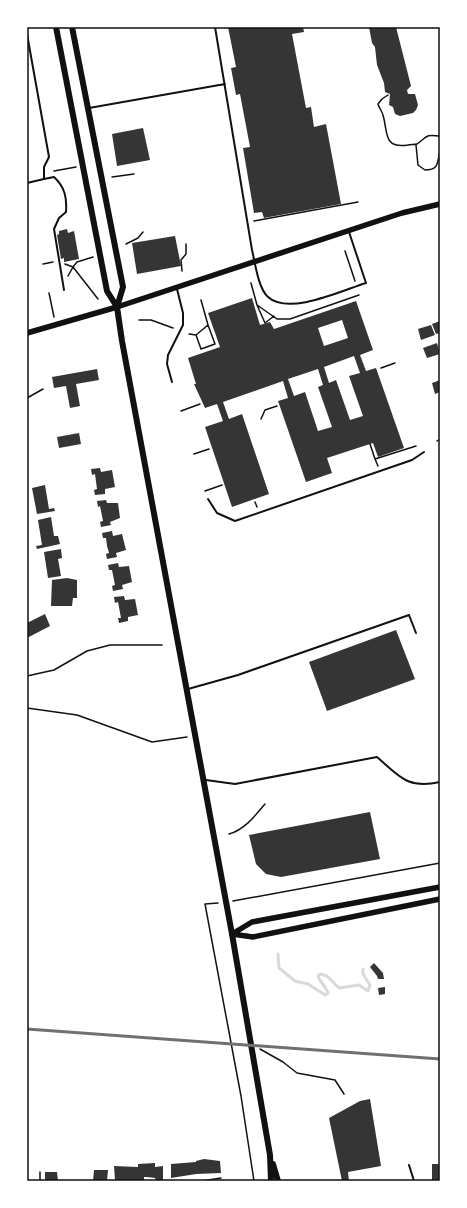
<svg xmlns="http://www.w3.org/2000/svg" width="467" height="1208" viewBox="0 0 467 1208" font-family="Raleway,sans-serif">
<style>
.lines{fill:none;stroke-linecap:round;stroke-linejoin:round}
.stream{stroke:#d9d9d9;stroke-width:3}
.building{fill:#353535;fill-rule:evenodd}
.path{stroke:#111;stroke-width:1.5}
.service{stroke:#111;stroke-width:2}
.tertiary{stroke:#111;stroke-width:5.5}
.secondary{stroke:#111;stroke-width:6}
.rail{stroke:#707070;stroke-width:3}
.neatline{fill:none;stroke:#111;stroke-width:1.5}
</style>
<rect width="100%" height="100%" fill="#fff"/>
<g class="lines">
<path class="stream" d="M278,954L279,968L295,981L308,984L325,995L328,993C326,986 320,983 318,976L320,974L327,976L339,988L359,985L368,991L370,985L363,974V969"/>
</g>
<path class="building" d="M228,27H303L304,32L292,34L306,108L311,107L314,127L326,124L341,204L264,218L262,212L254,213L243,148L250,147L240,94L236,95L231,68L236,67Z
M369,27H396L411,86L407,90L408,94H415L418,105L416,110L413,113L400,116L395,114L393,107L389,105L390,94L385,92L384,83L377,65L375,47L372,43Z
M143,128L150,160L117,166L112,134Z
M67,229L68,233L74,231L79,259L64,262V258L61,259L57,235L59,234V231Z
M175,236L181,266L137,274L132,243Z
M252,298L260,325L270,322L274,329L356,301L373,350L360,355L366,371L376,368L404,448L378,457L373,443L327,458L332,473L306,482L278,401L288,398L283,381L223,402L229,419L242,414L269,494L232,507L205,427L223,421L217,404L205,408L194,384H196L188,358L220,347L208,313ZM342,320L348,338L324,346L318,328ZM354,356L360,373L349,376L363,416L350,420L336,380L329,383L324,367ZM318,369L323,385L318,387L332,427L318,431L305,392L294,396L288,379Z
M440,321V333L436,334L432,324Z
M431,325L435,335L421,340L418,329Z
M437,343L440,354L427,358L423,348Z
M97,369L99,380L76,384L80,406L70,408L66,386L54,388L52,377Z
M440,380V392L435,394L432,383Z
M79,433L81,444L59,448L57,437Z
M100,468L101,472L112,470L115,487L105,489V494L95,495L94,490L97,489L95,474L92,475L91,469Z
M45,485L49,509L54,508L55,511L37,514L32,488Z
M106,500L107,503H118L120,518L110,522L111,525L101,527L100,522L103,521L100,506L98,507L97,501Z
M51,517L54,536H58L60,544L37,549L36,546L42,545L38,520Z
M112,531L113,536L122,534L126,550L116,553L117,557L107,559L106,554L109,553L107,546L106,538H103L102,533Z
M61,549L62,558L58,559L61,576L48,578L44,552Z
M118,563L119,567L129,566L132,582L122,585L123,589L113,591L112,586L115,585L112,570H109L108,565Z
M67,578L77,580V598H73L72,606H51L52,580Z
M124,596L125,600L135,599L138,615L128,617V621L119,623L118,618H121L118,602L115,603L114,597Z
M45,614L50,626L27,638V623Z
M396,630L415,679L327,711L309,662Z
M370,812L380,859L281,877L266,874L256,864L249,835Z
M374,963L383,973L384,979H378L377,976L370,967Z
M385,987V994L379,995L378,988Z
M370,1099L381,1166L348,1172L349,1181H342L329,1118L360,1101Z
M204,1159L220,1161L221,1173L196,1174L171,1178V1164L196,1162V1161Z
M155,1163V1167L163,1166V1180H156L155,1178L147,1177H144V1180H115L114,1166L138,1167V1164Z
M432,1164H440V1181H432Z
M94,1170H108L107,1181H93Z
M45,1172H57L58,1181H45Z"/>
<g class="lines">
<path class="path" d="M388,95L382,99L378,104C379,108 382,111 383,115C388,132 383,149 408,145C411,144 414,145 417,144C427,137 425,134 439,136L440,138
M416,145L418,165L425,170C440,170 437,161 440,151
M54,171L76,167
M112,177L134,174
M254,221L358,202
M126,244L138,238L143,232
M345,251L355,281
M43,264L53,262
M65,264L73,267L77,262L93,257
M182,271L181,260L186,254V244
M68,276L73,267L98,299
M251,283L257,305L277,319H290L359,295
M49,293L54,317
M257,305L265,323L274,316
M139,320H151L173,328
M189,334L196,335L201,349L215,344L208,325
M196,335L208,325L201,300
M381,368L395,363
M27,398L43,389
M181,411L200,404
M261,419L265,410L277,406
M437,441L440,439
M370,444L375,459L416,446
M194,454L209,449
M375,459L378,466
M205,491L222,485
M255,502L257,507
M27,676L54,670L87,651L110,645H162
M27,708L77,715L152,742L187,737
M229,834C244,830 255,816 265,804
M233,901L440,863
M218,903L205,904L241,1096L254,1181
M260,1049L283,1062L297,1073L335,1080L344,1094
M40,1172V1181
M202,1181L221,1178"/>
<path class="service" d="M215,27L252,250C255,262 258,288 268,297C289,316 343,290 366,283L349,232
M27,34L49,157L44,167V179L27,183
M89,108L225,84
M44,179L54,177C65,187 67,198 66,212L59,218L54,229L64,290
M172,382L167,364L168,355L183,325V313L177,289
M208,499L217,513L235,521L412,460L424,452
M188,689L238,675L409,615L416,633
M206,780L235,784L377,757C400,777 407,789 440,782
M409,1165L414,1181"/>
<path class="tertiary" d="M27,333L117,307L402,213L440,204
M232,934L252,922L440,887
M232,934L253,937L440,899"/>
<path class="secondary" d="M56,27L107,291L117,307
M72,27L123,287L117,307L122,341L232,934L270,1155L271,1181
M273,1164L278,1181"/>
<path class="rail" d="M27,1029L440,1059"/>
</g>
<rect width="467" height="1208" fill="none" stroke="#ffffff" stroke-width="56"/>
<rect x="28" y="28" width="411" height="1152" class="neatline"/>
</svg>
